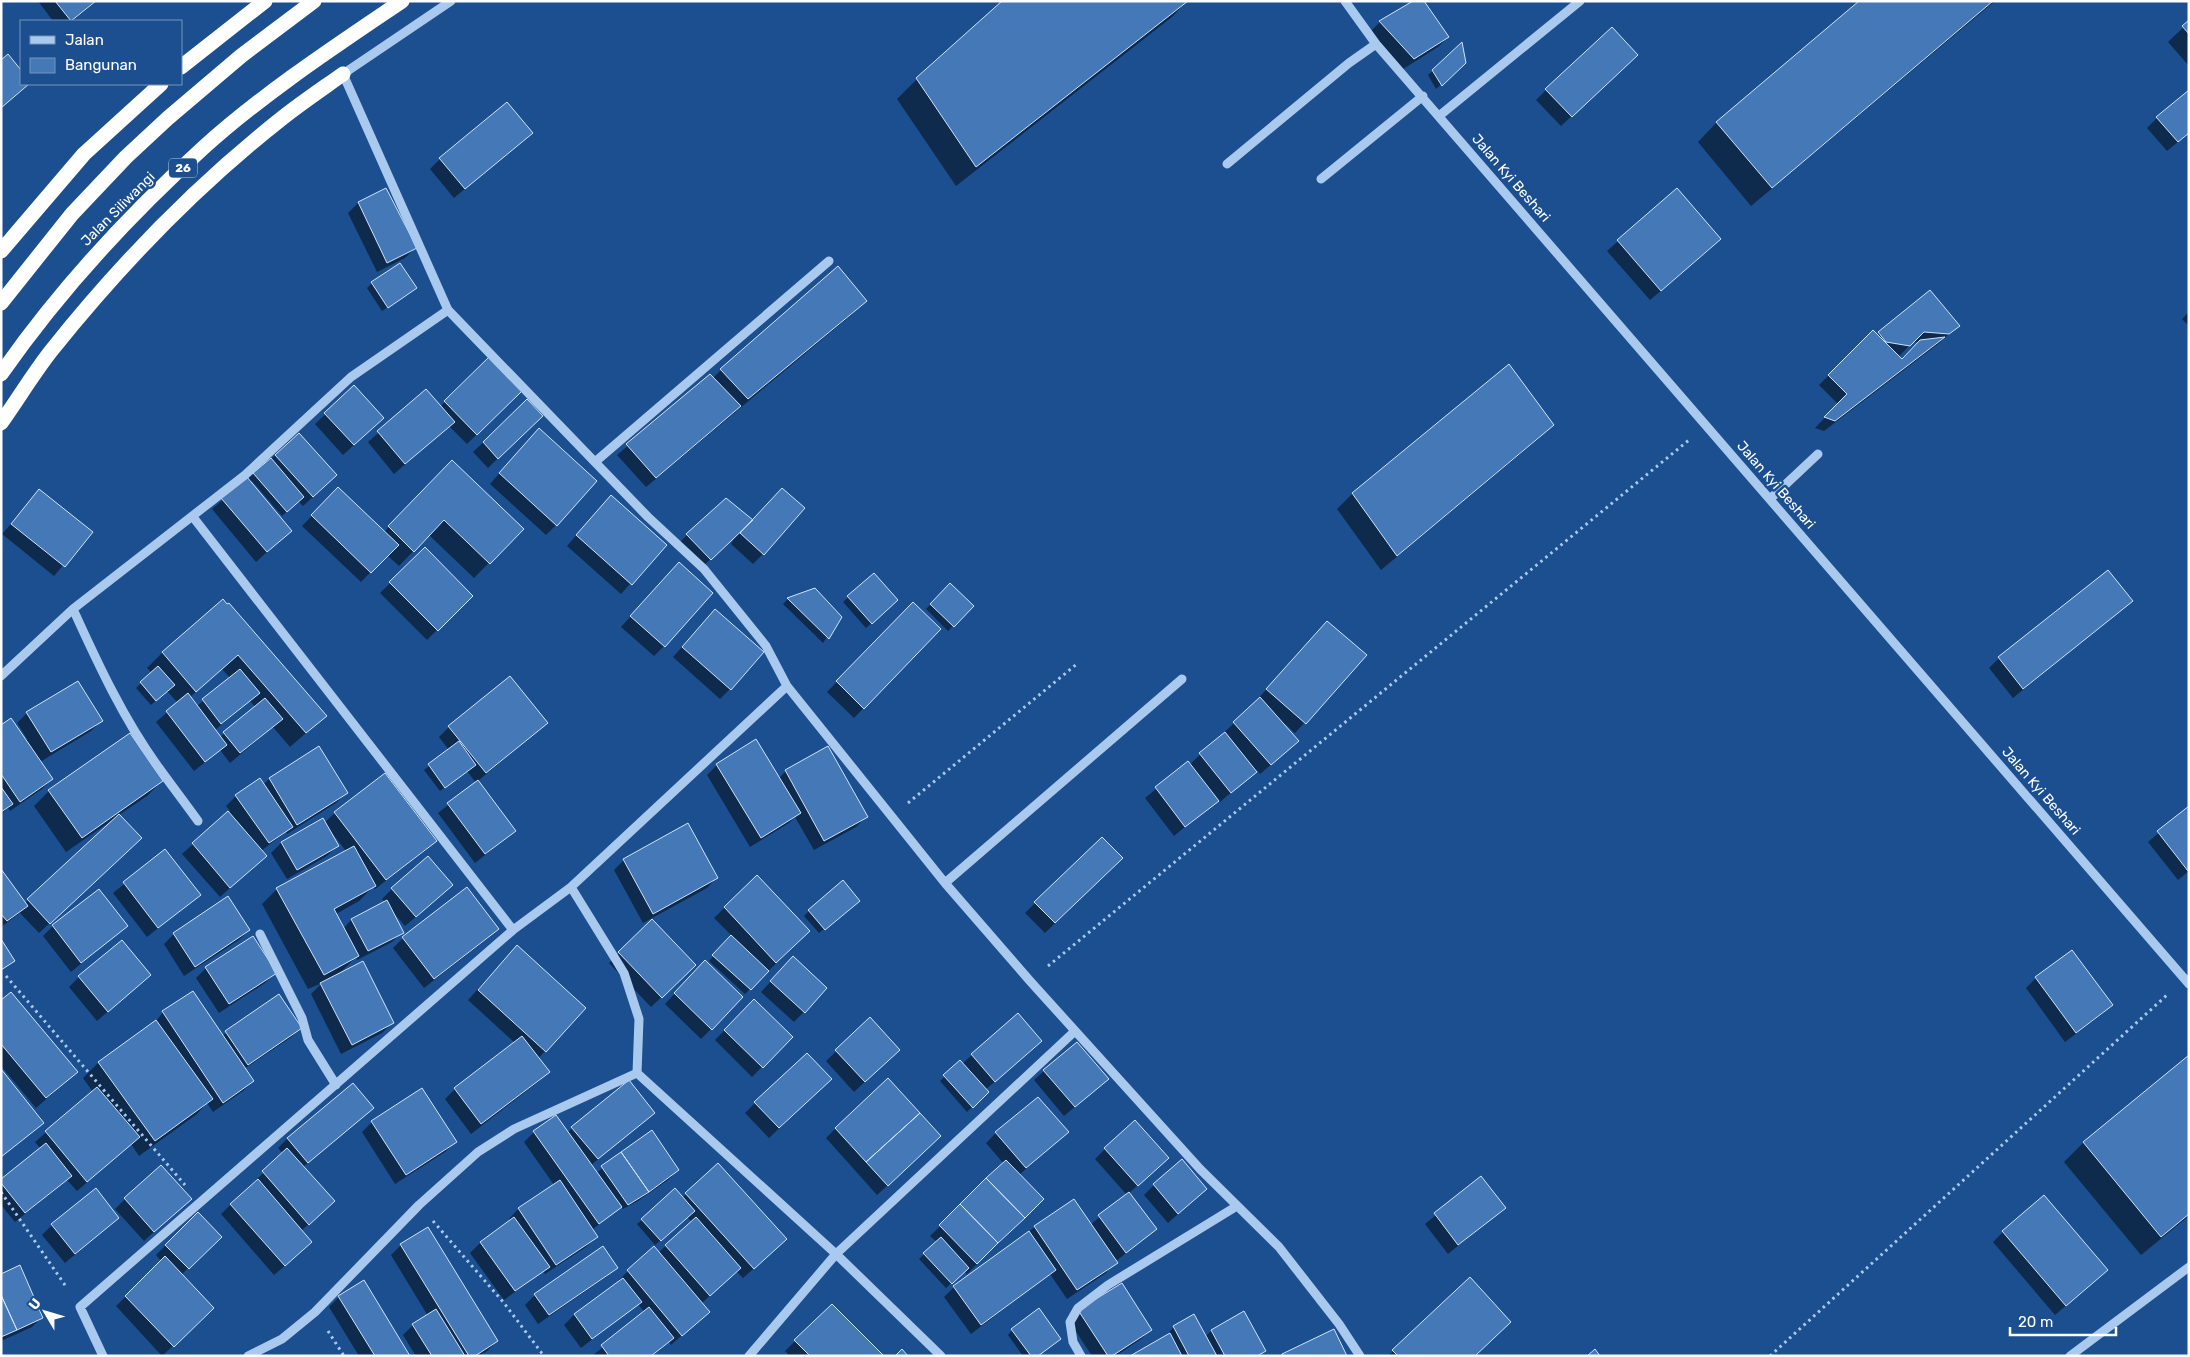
<svg xmlns="http://www.w3.org/2000/svg" width="2190" height="1357" viewBox="0 0 2190 1357" font-family="Rubik,sans-serif">
<style>
.shadow{fill:#0007;fill-rule:evenodd}
.building{fill:#4478b7;stroke:#cfe3fa}
.lines{fill:none;stroke-linecap:round;stroke-linejoin:round}
.path{stroke:#a9c9ee;stroke-width:3;stroke-dasharray:2.5 4;stroke-linecap:butt}
.minor{stroke:#a9c9ee;stroke-width:9}
.highway{stroke:#fff;stroke-width:15}
.labels{text-anchor:middle;dominant-baseline:central;stroke-width:5;stroke-linejoin:round;paint-order:stroke}
.shield{fill:#1b4f8f;stroke:#bbcadd;stroke-width:1}
.shield-label{font-size:12px;font-weight:bold;fill:#fff}
.street-label{font-size:14px;fill:#fff;stroke:#1b4f8f}
</style>
<rect width="100%" height="100%" fill="#1b4f8f"/>
<path class="shadow" d="M38,1H97L72,21H53Z
M1187,1L1172,17L956,186L897,99L917,79Z
M1415,1L1448,37L1438,47L1403,69L1370,32L1380,22Z
M1861,1H1995L1751,206L1698,142L1717,122Z
M2189,22V66L2168,42Z
M1461,45L1465,63L1436,89L1428,75Z
M1626,65L1561,126L1536,100L1546,90Z
M2157,118L2189,133L2167,151L2147,128Z
M531,133L454,198L430,169L440,159Z
M1677,189L1710,249L1650,300L1607,251Z
M358,203L415,248L405,258L377,272L348,213Z
M372,283L415,288L382,311L367,288Z
M865,301L850,316L646,487L617,455L710,376L713,378L721,370Z
M2189,312V326L2182,319Z
M1958,326L1938,344L1824,431L1815,428L1838,404L1819,385L1873,331L1877,336L1879,333ZM1913,342H1920L1902,361L1898,357Z
M489,358L521,391L467,444L449,426L394,474L368,442L426,391L440,407Z
M1509,366L1552,425L1537,440L1381,570L1337,509L1352,494Z
M354,387L372,428L343,455L315,424Z
M527,401L531,426L488,468L473,452Z
M299,435L326,485L303,506L298,501L282,516L252,481L250,482L290,531L256,562L212,509Z
M529,440L556,525L546,535L490,484Z
M437,477L522,529L474,578L429,535L399,566L387,555L361,582L302,526L338,489L384,532Z
M40,491L91,532L54,576L2,534Z
M601,507L665,545L621,594L567,546Z
M752,521L763,554L753,564L731,544L738,533L700,569L677,545L687,535Z
M425,549L471,596L427,640L380,593Z
M669,574L664,646L654,656L621,627Z
M873,574L892,605L866,628L843,602Z
M950,585L972,606L948,631L926,609Z
M815,590L840,617L823,643L783,604L788,599Z
M223,601L325,716L290,747L273,727L230,763L220,750L194,771L156,722L178,703L167,691L151,705L136,688L152,673L147,668L162,653ZM222,669L230,678L197,706L190,697ZM250,701L256,708L220,737L215,730Z
M2131,601L2013,698L1989,668L1999,658Z
M913,604L940,629L854,718L827,692Z
M705,621L730,689L720,699L673,657Z
M1317,632L1365,655L1295,733L1285,724L1283,725L1287,751L1260,774L1257,770L1220,802L1218,799L1174,836L1145,798L1188,763L1189,765L1258,701L1257,700Z
M27,713L101,721L91,731L40,762L52,779L42,789L10,811L8,808L1,814V726L25,740L27,739L17,723Z
M546,723L478,781L515,831L475,863L438,813L476,783L467,771L440,791L424,770L449,750L439,737L449,727Z
M756,741L778,779L786,771L828,748L866,817L856,827L814,850L795,817L789,823L750,847L707,775L717,765Z
M319,748L346,793L336,803L287,834L286,832L261,851L265,856L220,897L182,854L230,811L226,806L236,796L263,785L269,779Z
M162,781L147,796L119,815L130,848L39,933L20,913L1,927V871L25,903L112,822L111,821L66,852L34,806L49,791Z
M2189,807V871L2178,880L2148,842Z
M335,813L435,841L425,851L375,889L373,887L359,901L336,914L343,929L351,920L386,903L382,899L392,889L442,895L405,926L392,911L402,932L392,942L357,960L356,957L340,973L393,1022L382,1033L341,1054L311,994L322,983L308,989L262,904L277,889L346,851L329,829L328,830L337,846L327,856L287,879L271,853L281,843L324,823Z
M688,825L717,877L707,888L643,923L614,870L624,860Z
M1102,838L1121,858L1045,933L1025,913Z
M165,851L199,895L147,937L113,893Z
M757,876L799,941L745,994L709,961L732,936L714,918Z
M854,905L819,933L804,916L809,911Z
M652,921L695,965L651,1007L609,963Z
M53,926H126L71,972L43,936Z
M497,929L487,939L424,988L393,948L403,938Z
M249,930L239,940L184,976L164,944L174,934Z
M507,957L545,1051L538,1059L548,1072L538,1082L471,1134L445,1099L455,1089L515,1043L468,1000Z
M206,968L275,973L265,983L219,1013L196,978Z
M783,968L826,989L794,1022L761,992Z
M695,972L711,1029L701,1039L665,1004Z
M150,975L97,1021L69,987L79,977Z
M2036,978L2111,1005L2101,1015L2065,1042L2026,988Z
M192,992L222,1036L278,996L300,1028L290,1038L244,1069L253,1081L243,1091L213,1112L207,1103L197,1114L139,1156L131,1144L77,1191L67,1180L15,1222L1,1205V1181L41,1149L35,1142L93,1092L83,1078L98,1063L154,1024L163,1012Z
M754,1000L791,1037L752,1077L715,1040Z
M1,1002L66,1082L36,1108L1,1066Z
M1018,1014L1031,1051L985,1090L987,1092L967,1112L940,1081L960,1062L962,1064Z
M870,1019L888,1060L854,1092L826,1061Z
M2189,1056V1216L2141,1255L2064,1162L2084,1142Z
M1044,1071L1107,1079L1064,1116L1034,1080Z
M820,1089L769,1138L745,1113L755,1103Z
M372,1108L303,1167L323,1211L301,1231V1252L274,1275L221,1214L283,1154L278,1148L288,1138Z
M654,1113L590,1166L596,1173L652,1132L678,1170L668,1180L638,1201L623,1209L621,1206L592,1230L596,1237L586,1247L545,1274L543,1271L504,1300L470,1253L480,1243L511,1221L509,1219L519,1208L554,1185L524,1142L534,1132L556,1117L567,1133L572,1128Z
M372,1122L455,1142L445,1152L395,1184L362,1132Z
M836,1128L930,1146L877,1195L826,1138Z
M1067,1132L1019,1175L1043,1199L967,1274L964,1271L946,1288L919,1259L937,1242L930,1236L1004,1164L986,1143L996,1133Z
M1105,1149L1157,1168L1129,1193L1155,1229L1115,1262L1106,1273L1067,1299L1050,1274L971,1334L944,1297L954,1287L1035,1227L1090,1225L1127,1195L1095,1159Z
M718,1165L776,1249L743,1278L736,1271L701,1304L708,1312L671,1345L669,1342L652,1356H592L645,1313L638,1304L581,1348L564,1325L574,1315L619,1282L618,1281L628,1271L658,1253L692,1222L687,1217L655,1245L637,1224L642,1220L682,1198Z
M1481,1178L1504,1208L1448,1254L1425,1224Z
M1154,1185L1206,1189L1168,1223L1144,1195Z
M125,1199L180,1208L144,1241L115,1209Z
M197,1214L220,1237L181,1275L203,1318L162,1356L116,1306L162,1262L156,1255Z
M118,1218L65,1263L42,1235L52,1225Z
M2003,1232L2096,1280L2055,1315L1993,1242Z
M401,1245L497,1341L487,1351L479,1356H416L403,1335L413,1325L428,1316L391,1255Z
M616,1267L606,1277L538,1324L525,1305L535,1295Z
M1,1275L42,1317L32,1327L1,1341Z
M1470,1279L1474,1356H1388Z
M339,1297L409,1356H359L329,1307Z
M832,1305L882,1356H790L785,1351Z
M1079,1311L1151,1329L1141,1339L1116,1356H1092L1069,1321Z
M1174,1327L1205,1337L1211,1331L1264,1350L1259,1356H1133L1170,1334L1169,1332Z
M1012,1330L1060,1339L1038,1356H1023L1008,1335Z"/>
<path class="building" d="M55,1H96L71,21Z
M1002,1H1188L976,167L916,78Z
M1413,1H1424L1449,37L1414,59L1379,21Z
M1859,1H1993L1772,188L1716,122Z
M2189,20V34L2182,26Z
M1612,27L1638,55L1572,117L1545,89Z
M1462,42L1466,63L1442,86L1432,70Z
M8,54L21,70V84H29L1,108V60Z
M2189,90V133L2178,142L2156,117Z
M507,102L533,133L465,189L439,158Z
M386,188L417,248L387,263L358,202Z
M1677,188L1721,239L1661,291L1617,240Z
M400,263L417,288L388,308L371,282Z
M838,266L867,301L748,399L720,369Z
M1930,290L1960,326L1949,334L1924,332L1910,346L1886,342L1878,332Z
M1873,330L1902,359L1920,340L1945,337L1835,421L1824,417L1847,394L1828,375Z
M489,357L522,391L477,435L444,401Z
M1509,364L1554,425L1397,556L1352,493Z
M710,374L741,406L656,478L626,444Z
M354,385L384,418L354,445L324,413Z
M426,389L455,422L405,464L377,431Z
M527,399L543,416L498,459L483,442Z
M539,428L597,481L557,526L499,473Z
M299,433L337,475L313,497L275,455Z
M271,458L304,497L287,512L253,473Z
M452,460L524,529L490,564L444,520L414,552L388,526Z
M247,477L292,531L267,552L221,498Z
M338,487L399,545L371,573L311,515Z
M782,488L805,508L764,555L740,533Z
M39,489L93,532L65,567L11,524Z
M611,495L667,545L632,585L576,535Z
M726,498L753,520L711,560L686,534Z
M425,547L473,596L438,631L389,582Z
M679,562L713,593L665,647L630,616Z
M2108,570L2133,601L2023,689L1998,657Z
M874,573L898,600L872,624L847,596Z
M950,583L974,606L954,627L930,604Z
M815,588L842,617L829,639L787,598Z
M223,599L227,604L229,603L327,716L306,733L238,655L196,692L162,652Z
M913,602L941,629L864,709L836,681Z
M715,609L764,652L731,690L682,647Z
M1327,621L1367,655L1306,724L1266,689Z
M158,666L175,685L156,701L140,682Z
M240,669L260,693L221,724L202,699Z
M510,676L548,723L486,773L448,726Z
M78,681L103,721L51,752L26,712Z
M188,693L227,745L205,762L166,711Z
M1260,697L1299,741L1271,765L1233,722Z
M265,698L283,719L240,753L223,732Z
M11,718L53,779L20,802L1,774V725Z
M1225,732L1257,772L1231,793L1199,753Z
M130,733L163,781L82,838L48,790Z
M756,739L801,813L761,838L716,764Z
M459,741L476,765L445,788L428,764Z
M319,746L348,793L297,825L269,778Z
M828,746L868,817L824,841L785,770Z
M1188,761L1219,801L1185,827L1155,787Z
M385,773L437,841L386,880L334,812Z
M260,778L293,827L269,843L235,795Z
M478,780L516,831L485,854L447,803Z
M1,787L13,804L1,812Z
M2189,806V870L2188,871L2157,831Z
M228,811L267,856L230,888L192,843Z
M119,814L142,838L50,924L27,899Z
M323,818L339,846L297,870L281,842Z
M688,823L718,878L653,914L623,859Z
M1102,837L1123,858L1055,923L1034,902Z
M354,846L376,886L334,909L359,956L324,975L276,888Z
M165,849L201,895L158,928L123,882Z
M428,856L453,885L416,917L391,888Z
M1,869L28,906L7,921L1,914Z
M757,875L810,931L776,963L724,907Z
M843,880L860,901L825,930L808,910Z
M467,887L499,929L434,979L402,937Z
M99,889L128,926L81,963L52,925Z
M228,896L250,930L195,967L173,933Z
M387,900L404,933L368,951L351,919Z
M652,919L696,965L662,998L618,952Z
M731,935L769,971L751,990L712,955Z
M253,936L277,973L229,1004L205,967Z
M1,939L15,961L1,970Z
M122,940L151,975L108,1012L78,976Z
M517,945L586,1008L546,1052L478,990Z
M2072,950L2113,1005L2076,1033L2035,977Z
M793,956L827,988L805,1013L770,981Z
M705,960L743,997L712,1030L674,993Z
M363,961L394,1023L352,1045L320,983Z
M193,991L254,1081L223,1103L162,1011Z
M11,992L78,1072L46,1098L1,1044V1000Z
M279,994L302,1028L248,1065L225,1031Z
M754,999L793,1037L763,1068L724,1030Z
M1018,1013L1042,1041L995,1082L971,1054Z
M870,1017L900,1050L865,1082L835,1050Z
M156,1020L213,1099L155,1141L98,1062Z
M522,1036L550,1072L481,1124L454,1088Z
M1077,1042L1109,1079L1075,1107L1043,1070Z
M807,1053L832,1079L779,1128L754,1102Z
M2189,1055V1214L2161,1237L2083,1142Z
M960,1060L989,1092L973,1108L943,1075Z
M1,1069L44,1123L1,1157Z
M888,1078L920,1113L866,1162L835,1128Z
M629,1080L655,1113L598,1159L571,1127Z
M353,1083L374,1108L308,1163L287,1138Z
M97,1087L140,1137L87,1182L45,1131Z
M422,1088L457,1142L406,1175L371,1121Z
M1038,1097L1069,1132L1026,1168L995,1132Z
M920,1113L941,1136L888,1186L866,1162Z
M556,1115L622,1207L599,1224L533,1131Z
M1135,1120L1169,1158L1138,1186L1104,1148Z
M652,1130L679,1170L649,1192L621,1152Z
M46,1143L72,1176L25,1213L1,1183V1179Z
M287,1148L335,1201L309,1225L262,1171Z
M621,1152L649,1192L628,1205L601,1166Z
M1182,1159L1207,1189L1178,1214L1153,1184Z
M1006,1160L1044,1199L1025,1218L986,1178Z
M718,1163L787,1239L754,1269L685,1193Z
M161,1165L192,1199L154,1232L124,1198Z
M1481,1176L1506,1208L1458,1245L1434,1213Z
M986,1178L1025,1218L998,1243L960,1204Z
M258,1179L312,1242L285,1266L230,1204Z
M560,1180L598,1237L556,1265L518,1208Z
M96,1188L119,1218L75,1254L51,1224Z
M675,1188L695,1211L661,1241L641,1219Z
M1129,1192L1157,1229L1126,1253L1098,1215Z
M2044,1195L2108,1270L2066,1306L2002,1231Z
M1074,1199L1118,1263L1077,1290L1034,1226Z
M960,1204L998,1243L977,1264L939,1225Z
M198,1212L222,1237L189,1269L165,1245Z
M514,1217L550,1267L515,1291L480,1242Z
M696,1217L741,1268L710,1296L665,1245Z
M428,1227L498,1341L475,1356H469L400,1244Z
M1029,1231L1056,1270L981,1325L953,1286Z
M941,1237L969,1268L952,1284L923,1253Z
M603,1246L618,1268L549,1315L534,1294Z
M654,1246L710,1312L682,1336L627,1270Z
M165,1256L214,1308L174,1347L125,1296Z
M20,1265L43,1318L17,1330L1,1295V1274Z
M1470,1277L1511,1322L1475,1356H1398L1392,1350Z
M623,1278L642,1302L592,1339L574,1314Z
M364,1280L410,1356H375L338,1296Z
M1122,1283L1152,1330L1112,1356H1108L1078,1310Z
M1,1295L17,1330L1,1337Z
M832,1304L884,1356H810L794,1340Z
M649,1307L674,1338L651,1356H609L601,1345Z
M1039,1308L1061,1339L1038,1356H1031L1011,1329Z
M436,1309L465,1356H432L412,1324Z
M1244,1311L1266,1351L1257,1356H1225L1211,1330Z
M1194,1314L1217,1356H1189L1173,1326Z
M1334,1329L1347,1356H1282V1354Z
M1170,1333L1182,1356H1130Z
M902,1349L908,1356H895Z
M1595,1349L1600,1356H1587Z"/>
<g class="lines">
<path class="path" d="M908,803L1078,663
M1048,966L1689,440
M6,976L185,1185
M1,1192L67,1288
M433,1221L504,1303L544,1356
M328,1331L344,1356
M1770,1356L2167,995"/>
<path class="minor" d="M451,1L343,74L448,310L648,517L704,569L766,646L787,686L945,883L1030,981L1200,1169L1279,1247L1339,1324L1360,1356
M1345,1L1376,44L2189,984
M1439,116L1580,1
M1227,164L1349,63L1376,44
M1321,179L1423,96
M595,462L829,261
M1770,499L1818,454
M193,517L513,930
M73,609C98,664 124,720 159,768C172,786 185,803 198,821
M1,676L73,609L245,475L351,377L448,310
M945,883L1182,679
M260,934L302,1018L308,1040L336,1085
M103,1356L80,1307L513,930L571,887
M248,1356L282,1339L315,1312L419,1205L478,1152L514,1129L637,1073
M749,1356L836,1254L637,1073L639,1019L624,973L571,887L787,686
M941,1356L836,1254L1075,1031
M1081,1356L1073,1342L1070,1322L1078,1308L1108,1285L1237,1206
M2070,1356L2189,1267"/>
<path class="highway" d="M181,67L265,1
M1,251L84,154L161,84
M1,303L72,214L126,157L168,118L241,56L314,1
M1,374C59,291 128,216 203,148C264,93 334,47 402,1
M1,423C18,399 33,374 51,351C118,267 196,186 281,119C301,103 322,89 343,74"/>
</g>
<g class="labels">
<rect class="shield" x="169" y="158.5" width="28" height="19" rx="4"/>
<g class="shield-label">
<text x="183" y="168">26</text>
</g>
<g class="street-label">
<text transform="translate(1511 178) rotate(49)">Jalan Kyi Beshari</text>
<text transform="translate(118 209) rotate(-45)">Jalan Siliwangi</text>
<text transform="translate(1776 485) rotate(49)">Jalan Kyi Beshari</text>
<text transform="translate(2041 791) rotate(49)">Jalan Kyi Beshari</text>
</g>
</g>
<rect width="2190" height="1357" fill="none" stroke="#ffffff" stroke-width="5"/>
<rect x="20" y="20" width="162" height="65" fill="#1b4f8f" stroke="#7695bc"/>
<rect x="30" y="36" width="25" height="8" fill="#a9c9ee" stroke="#7695bc"/>
<text x="65" y="45" font-size="15" fill="#ffffff">Jalan</text>
<rect x="30" y="58" width="25" height="15" fill="#4478b7" stroke="#7695bc"/>
<text x="65" y="70" font-size="15" fill="#ffffff">Bangunan</text>
<g transform="translate(45 1312) rotate(308)" stroke="#1b4f8f" stroke-width="4" paint-order="stroke">
<path d="M0-4L9 19L0 12L-9 19Z" fill="#ffffff"/>
<text y="-8" font-size="14" font-weight="bold" text-anchor="middle" fill="#ffffff">U</text>
</g>
<path d="M2010 1327v8h106v-8" fill="none" stroke="#ffffff" stroke-width="2.5"/>
<text x="2018" y="1327" font-size="15" fill="#ffffff" stroke="#1b4f8f" stroke-width="4" paint-order="stroke">20 m</text>
</svg>
